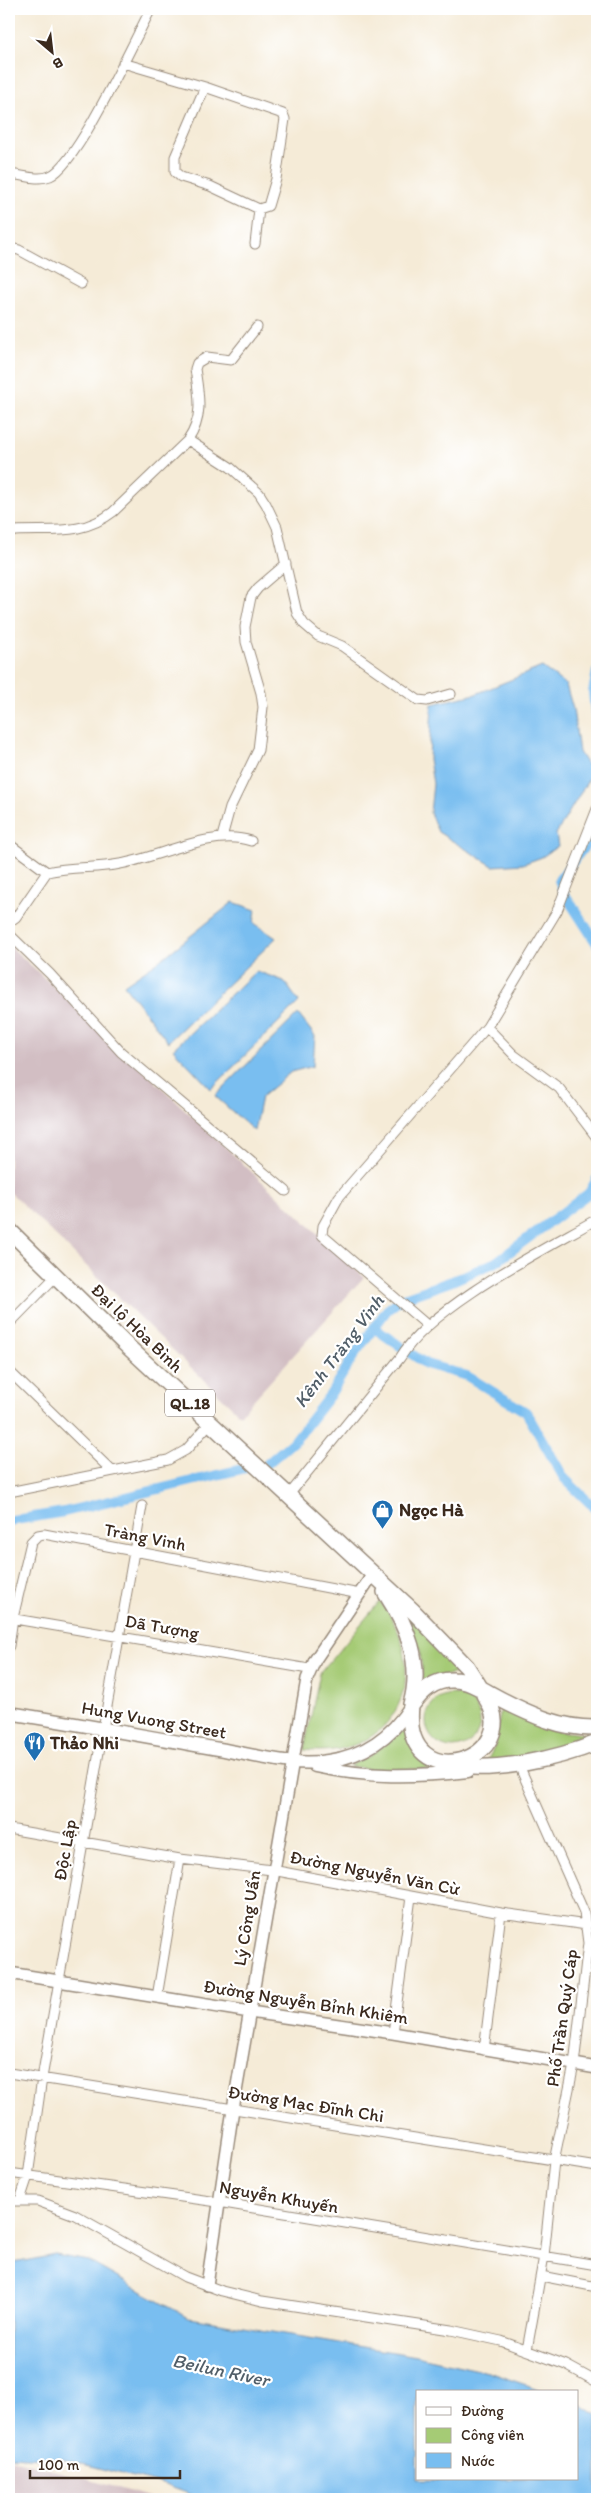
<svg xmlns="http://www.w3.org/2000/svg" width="606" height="2508" viewBox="0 0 606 2508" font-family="Itim,sans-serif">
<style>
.industrial{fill:#d2bec3}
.green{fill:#a5cb75;stroke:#707a4a}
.water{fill:#79bef0;stroke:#5a7487}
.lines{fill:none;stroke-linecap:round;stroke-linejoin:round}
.canal{stroke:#79bef0;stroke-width:10}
.minor-casing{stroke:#988a7a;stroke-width:11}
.tertiary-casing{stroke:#988a7a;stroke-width:14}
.secondary-casing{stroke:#988a7a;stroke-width:15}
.trunk-casing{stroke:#988a7a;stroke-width:18}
.minor{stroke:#fff;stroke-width:9}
.tertiary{stroke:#fff;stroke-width:11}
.secondary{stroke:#fff;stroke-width:12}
.trunk{stroke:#fff;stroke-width:15}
.labels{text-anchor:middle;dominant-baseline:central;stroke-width:4.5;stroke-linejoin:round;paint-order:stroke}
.shield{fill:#fff;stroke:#766a62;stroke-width:1}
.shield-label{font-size:16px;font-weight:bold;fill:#3b2a1e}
.street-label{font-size:18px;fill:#3b2a1e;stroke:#fff}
.poi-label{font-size:18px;font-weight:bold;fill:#3b2a1e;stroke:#fff;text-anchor:start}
.water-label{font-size:19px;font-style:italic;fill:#515e68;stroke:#fff}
</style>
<rect width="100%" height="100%" fill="#fff"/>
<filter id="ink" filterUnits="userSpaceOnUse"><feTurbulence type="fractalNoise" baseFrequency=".02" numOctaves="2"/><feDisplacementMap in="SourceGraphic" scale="10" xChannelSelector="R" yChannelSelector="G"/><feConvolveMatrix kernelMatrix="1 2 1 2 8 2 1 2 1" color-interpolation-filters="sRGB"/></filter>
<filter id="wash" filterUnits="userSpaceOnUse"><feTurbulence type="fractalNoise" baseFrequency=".0096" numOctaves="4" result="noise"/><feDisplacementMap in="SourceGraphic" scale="20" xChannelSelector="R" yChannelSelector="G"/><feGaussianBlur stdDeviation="1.12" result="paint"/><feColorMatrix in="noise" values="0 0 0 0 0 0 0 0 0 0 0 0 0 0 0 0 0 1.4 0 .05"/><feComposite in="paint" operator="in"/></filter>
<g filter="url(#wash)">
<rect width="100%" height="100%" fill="#f5ebd7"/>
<path class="industrial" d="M9,945L364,1277L240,1415L9,1191Z
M9,2458L115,2487L155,2499H9Z"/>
<path class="green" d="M380,1601C436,1671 397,1761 304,1750L320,1673Z
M405,1613L466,1673L450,1674L423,1683L420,1650Z
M426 1721a27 27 0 1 1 54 0a27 27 0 1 1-54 0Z
M501,1708L537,1725L556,1731L591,1735L592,1738L504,1760L486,1763L495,1746Z
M406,1729L418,1754L433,1767L425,1769H370L349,1766L371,1755Z"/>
<path class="water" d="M542,667L566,685L573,709L579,752L591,771L590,777L556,834L558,846L542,857L523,864L493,866L438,832L430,813L433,784L429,759L432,704L476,694Z
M233,902L256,910L254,923L276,938L168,1042L124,985L163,958Z
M256,971L284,981L299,1002L211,1089L173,1049Z
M298,1014L315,1036L313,1066L291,1072L261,1097L254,1131L215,1096Z
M55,2255L88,2261L189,2318L411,2355L488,2372L547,2392H417V2479H577L578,2403L597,2415V2499H203L162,2484L62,2459L9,2456V2264Z"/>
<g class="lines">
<path class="canal" d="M597,672L593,692L597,728
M597,830L559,880L564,893L597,944
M374,1328L426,1364L467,1376L526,1412L564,1478L597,1510
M268,1463L295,1440L330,1395L356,1352L387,1310L401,1299L452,1281L496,1262L589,1193L597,1179
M9,1521L64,1512L246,1468"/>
</g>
</g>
<g filter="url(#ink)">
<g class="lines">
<defs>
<path id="minor" d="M123,63L205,87L283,114L285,119L276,179L268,206L259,209
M205,87L175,157V172L181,177L210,186L259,209L255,244
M9,174C22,175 38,181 50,176C78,164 134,40 151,9
M9,253L14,249L19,250L81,284
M188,440L230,467L259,493L266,504L277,527L297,613L304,624L318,636L342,646L418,700L427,701L451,694
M9,533L15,531C52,529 82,536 113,512L188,440C204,417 199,395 195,369L197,363L207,357L231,360L257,327
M222,837L230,808L258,750L263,707L261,693L246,642L245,627L251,597L258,588L286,564
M9,844L47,872
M9,922L16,917L47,872C73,866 95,869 120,864C160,857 213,828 251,841
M9,934L50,974L121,1052L286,1191
M487,1027L514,1055L559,1088L597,1138
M9,1324L56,1276
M427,1325L322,1235L323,1226L339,1197L487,1027L557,911L597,809
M9,1371L112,1471
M9,1492L168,1460L186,1450L211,1422
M288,1496L400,1358C431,1306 543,1250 597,1219
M9,1618L309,1669
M9,1646L13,1618L31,1542L38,1535L44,1534L360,1594
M518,1763L584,1912L588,1943L574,2065L554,2161L544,2256L527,2350
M9,1829L180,1859L272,1870L501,1913L587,1925
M157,1997L180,1859
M393,2033L411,1897
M484,2050L501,1913
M9,2073L597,2167
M9,2173L218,2202L597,2265
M20,2200L28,2176L42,2078L142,1506
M9,2201H38L75,2215L185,2277L222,2291L262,2301L451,2330L501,2341L566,2365L597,2382
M541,2276L597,2287"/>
<path id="tertiary" d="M9,1973L250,2012L393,2033L597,2068
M207,2285L233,2109L307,1679L315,1660L373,1574"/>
<path id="secondary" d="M9,1713C79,1724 149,1737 219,1749C254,1755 293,1767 328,1761C364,1756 392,1736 411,1706
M315,1766C369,1778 413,1777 468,1771"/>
<path id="trunk" d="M9,1230L124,1343L412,1610L467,1667L490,1703
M385,1592C407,1626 423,1663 411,1704
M484,1695C530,1759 401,1802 411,1706C422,1691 434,1679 454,1680C470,1680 486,1692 500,1699C531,1715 562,1729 597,1728
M454,1765C495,1773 559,1758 597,1743"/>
</defs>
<use href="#minor" class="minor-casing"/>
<use href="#tertiary" class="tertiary-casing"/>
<use href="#secondary" class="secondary-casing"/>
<use href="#trunk" class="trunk-casing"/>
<use href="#minor" class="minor"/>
<use href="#tertiary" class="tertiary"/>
<use href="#secondary" class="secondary"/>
<use href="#trunk" class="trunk"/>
</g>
</g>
<defs>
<symbol id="shop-pin" viewBox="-11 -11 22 30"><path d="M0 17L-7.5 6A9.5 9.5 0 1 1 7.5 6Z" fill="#1f6fb2" stroke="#fff"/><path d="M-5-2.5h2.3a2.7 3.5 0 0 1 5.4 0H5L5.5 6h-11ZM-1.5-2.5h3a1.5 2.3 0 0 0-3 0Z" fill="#fff"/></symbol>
<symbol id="restaurant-pin" viewBox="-11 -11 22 30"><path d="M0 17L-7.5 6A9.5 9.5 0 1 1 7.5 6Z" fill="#1f6fb2" stroke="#fff"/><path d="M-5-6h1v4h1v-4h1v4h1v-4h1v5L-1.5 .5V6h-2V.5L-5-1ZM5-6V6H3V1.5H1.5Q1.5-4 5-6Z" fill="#fff"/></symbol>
</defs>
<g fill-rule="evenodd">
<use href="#shop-pin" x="370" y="1498" width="25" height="34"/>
<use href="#restaurant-pin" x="22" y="1730" width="25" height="34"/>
</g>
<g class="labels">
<rect class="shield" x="165" y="1389.5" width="50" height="27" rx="4"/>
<g class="shield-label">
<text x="190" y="1403">QL.18</text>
</g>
<g class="street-label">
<text transform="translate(137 1328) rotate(44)">Đại lộ Hòa Bình</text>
<text transform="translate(145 1537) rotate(11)">Tràng Vinh</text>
<text transform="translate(162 1627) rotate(10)">Dã Tượng</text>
<text transform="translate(154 1720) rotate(10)">Hung Vuong Street</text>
<text transform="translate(65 1850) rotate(-80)">Độc Lập</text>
<text transform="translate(375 1873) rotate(11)">Đường Nguyễn Văn Cừ</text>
<text transform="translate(247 1918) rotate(-81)">Lý Công Uẩn</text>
<text transform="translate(306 2002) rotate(9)">Đường Nguyễn Bỉnh Khiêm</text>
<text transform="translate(562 2018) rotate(-82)">Phố Trần Quý Cáp</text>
<text transform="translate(306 2104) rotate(9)">Đường Mạc Đĩnh Chi</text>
<text transform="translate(279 2197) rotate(10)">Nguyễn Khuyến</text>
</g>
<g class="poi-label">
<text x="399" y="1510">Ngọc Hà</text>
<text x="50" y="1743">Thảo Nhi</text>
</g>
<g class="water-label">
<text transform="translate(339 1351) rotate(-53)">Kênh Tràng Vinh</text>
<text transform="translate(221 2370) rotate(12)">Beilun River</text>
</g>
</g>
<rect width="606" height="2508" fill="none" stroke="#fff" stroke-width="30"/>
<rect x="416" y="2390" width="162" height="90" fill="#ffffff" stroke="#b1aaa5"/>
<rect x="426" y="2407" width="25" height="8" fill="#ffffff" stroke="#b1aaa5"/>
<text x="461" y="2416" font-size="15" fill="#3b2a1e">Đường</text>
<rect x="426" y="2428" width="25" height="15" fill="#a5cb75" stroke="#b1aaa5"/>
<text x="461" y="2440" font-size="15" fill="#3b2a1e">Công viên</text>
<rect x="426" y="2453" width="25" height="15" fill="#79bef0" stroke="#b1aaa5"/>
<text x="461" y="2466" font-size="15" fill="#3b2a1e">Nước</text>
<g transform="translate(52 52) rotate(152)" stroke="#ffffff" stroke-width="4" paint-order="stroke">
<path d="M0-4L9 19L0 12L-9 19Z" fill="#3b2a1e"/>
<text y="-8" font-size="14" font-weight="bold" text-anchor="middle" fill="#3b2a1e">B</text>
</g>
<path d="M30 2470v8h150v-8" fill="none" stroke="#3b2a1e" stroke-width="2.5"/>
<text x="38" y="2470" font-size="15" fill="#3b2a1e" stroke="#ffffff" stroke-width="4" paint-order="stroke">100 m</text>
</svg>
